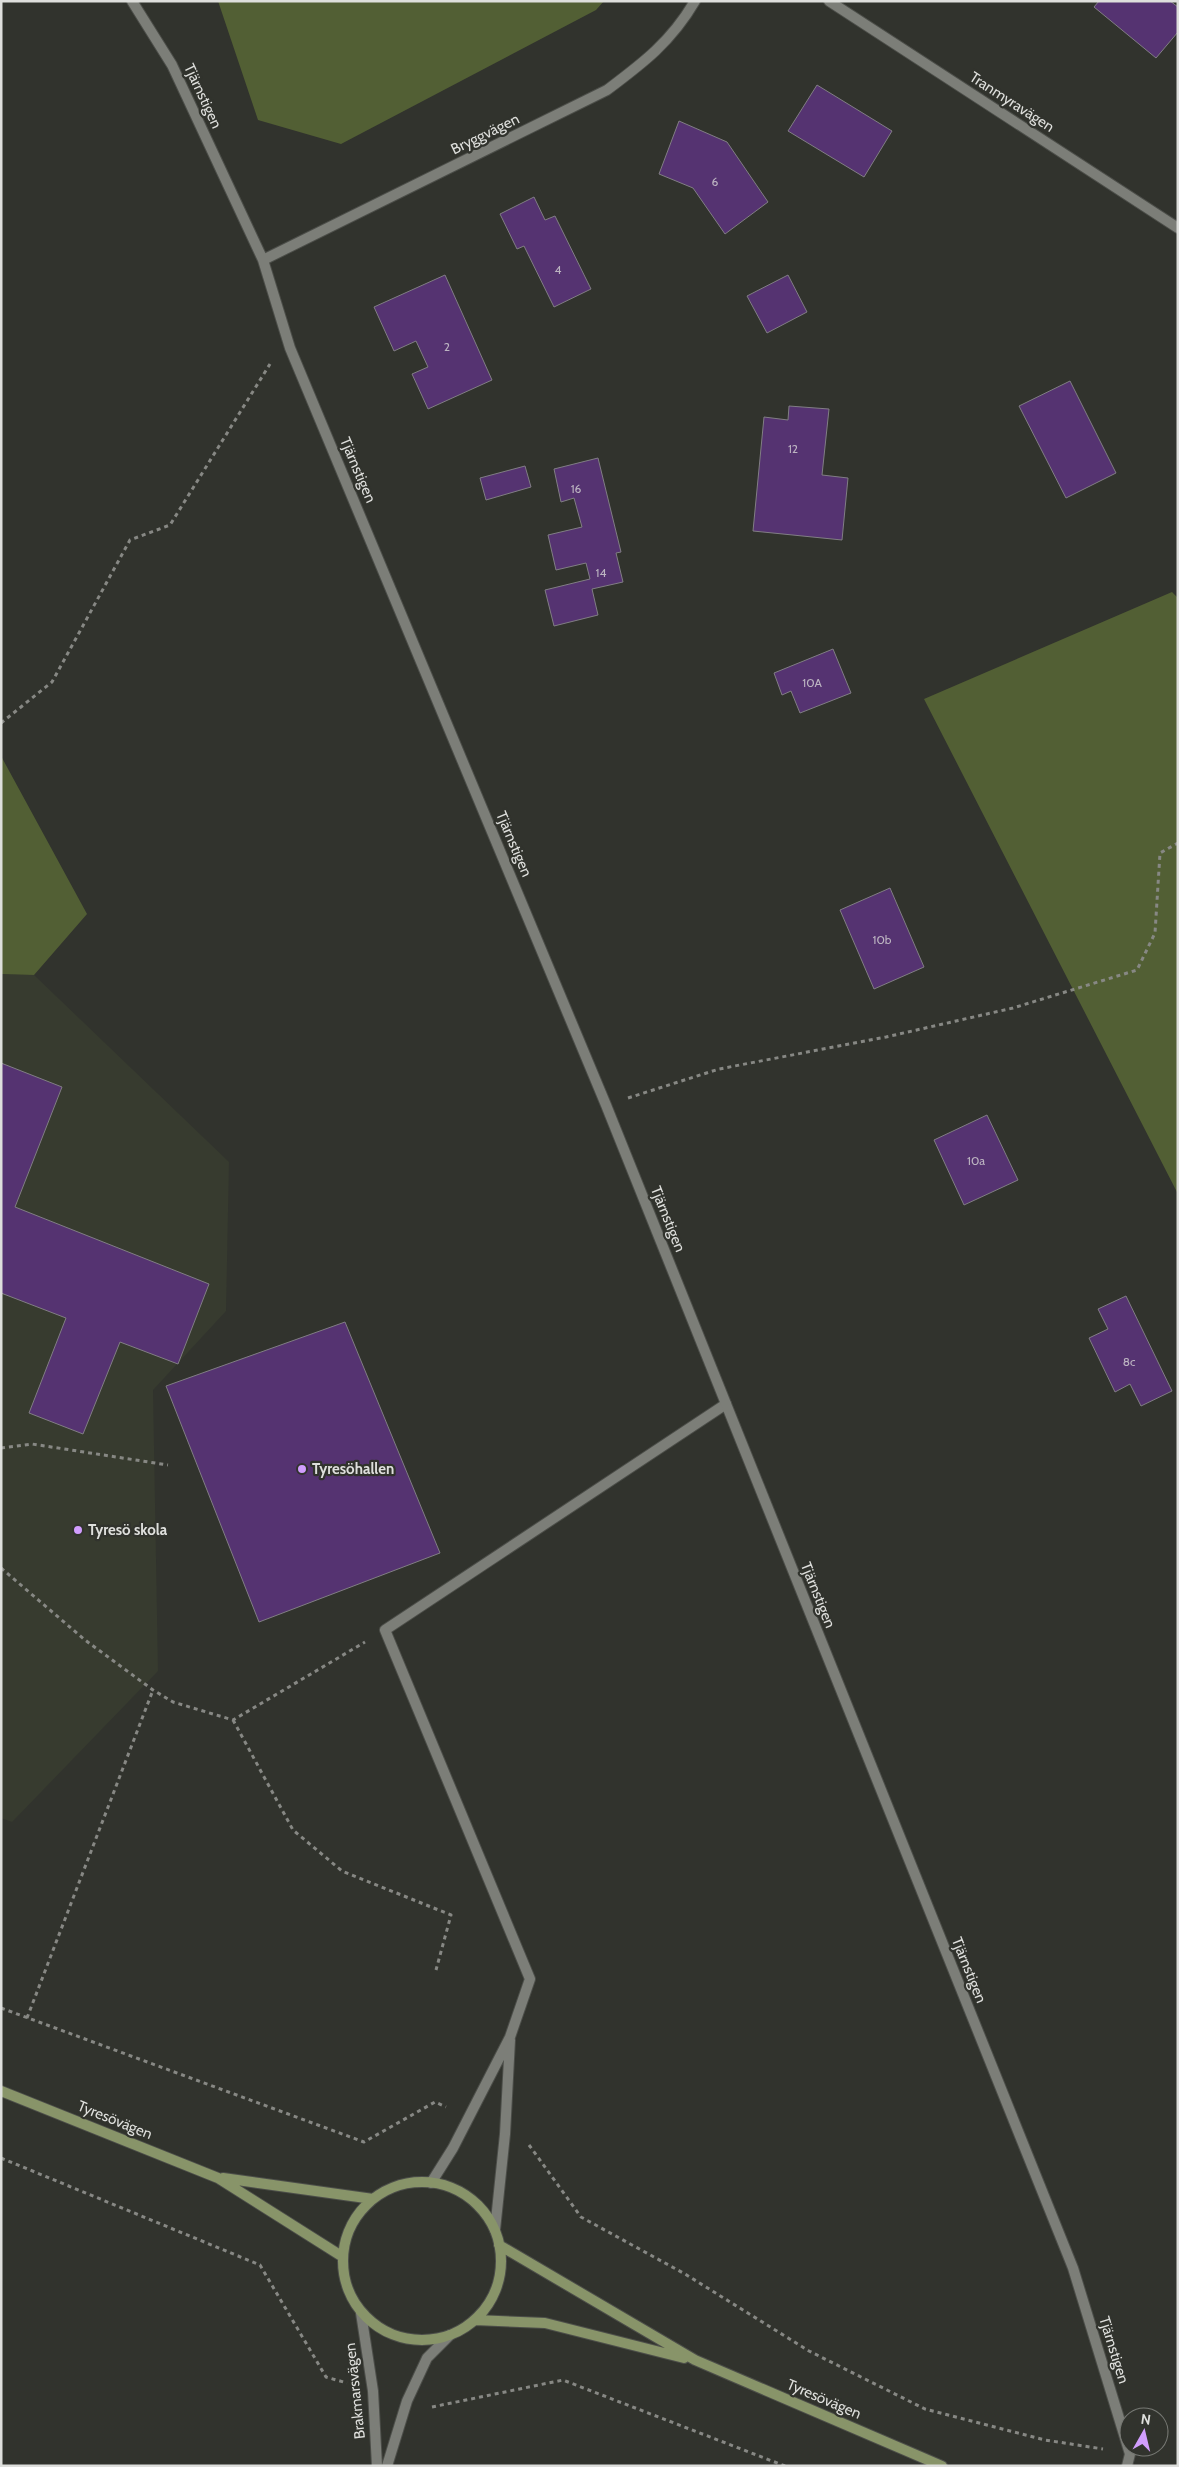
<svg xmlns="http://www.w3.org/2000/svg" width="1179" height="2467" viewBox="0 0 1179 2467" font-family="Cabin,sans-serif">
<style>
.built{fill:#373b2f}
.green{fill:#525f34}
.building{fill:#553371;stroke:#817e84}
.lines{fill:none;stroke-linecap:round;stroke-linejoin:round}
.service-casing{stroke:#4c4e49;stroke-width:12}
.minor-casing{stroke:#4c4e49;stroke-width:12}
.tertiary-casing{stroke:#4c4e49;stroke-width:12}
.secondary-casing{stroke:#4c4e49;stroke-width:12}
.path{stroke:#878884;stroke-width:3;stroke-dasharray:4 4;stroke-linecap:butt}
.service{stroke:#7c7e78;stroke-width:10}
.minor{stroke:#7c7e78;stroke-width:10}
.tertiary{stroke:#7c7e78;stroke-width:10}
.secondary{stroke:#889469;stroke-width:10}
.poi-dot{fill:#d19dfe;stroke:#31332d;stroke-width:2}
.labels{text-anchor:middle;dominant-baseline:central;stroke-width:4.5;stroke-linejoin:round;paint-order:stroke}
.number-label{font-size:12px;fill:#bcb4c1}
.street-label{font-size:15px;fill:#dedfdc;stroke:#31332d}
.poi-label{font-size:15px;font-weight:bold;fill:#dedfdc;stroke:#31332d;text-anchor:start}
</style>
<rect width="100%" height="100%" fill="#31332d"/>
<path class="built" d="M1,974L34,975L229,1162L226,1311L153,1390L158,1671L12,1822L1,1818Z"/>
<path class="green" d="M218,1H604L596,10L341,144L258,120Z
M1172,592L1178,598V1194L924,699Z
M1,756L87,914L34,975L1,974Z"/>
<path class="building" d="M1099,1H1170L1178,7V32L1156,58L1094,7Z
M817,85L892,131L864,177L788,131Z
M679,121L727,142L768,202L725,234L693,188L659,174Z
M534,197L545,220L555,216L591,289L554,307L524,246L517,249L500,214Z
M445,275L492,380L428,409L412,374L428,367L416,341L394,351L374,307Z
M788,275L807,312L767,333L747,296Z
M1070,381L1116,473L1066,498L1019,406Z
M789,406L829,409L822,475L848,478L842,540L753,531L764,417L788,420Z
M598,458L621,552L616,553L623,582L592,589L598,615L554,626L545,590L590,579L586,563L556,570L548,535L582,527L574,498L561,502L554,469Z
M525,466L531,487L486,500L480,478Z
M833,649L851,693L800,713L791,691L782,695L774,673Z
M890,888L924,967L874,989L840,910Z
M1,1063L62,1087L15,1207L209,1284L178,1364L120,1342L83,1434L29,1413L66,1318L1,1293Z
M987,1115L1018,1180L964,1205L934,1140Z
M1126,1296L1172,1391L1141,1406L1130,1384L1115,1392L1089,1338L1108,1329L1098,1309Z
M345,1322L440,1553L259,1622L166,1386Z"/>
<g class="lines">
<defs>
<path id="service" d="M431,2183L453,2148L510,2037L530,1979L385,1630L726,1404
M495,2230L505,2134L510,2040"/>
<path id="minor" d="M132,1L172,65L263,260L290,348L606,1105L1073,2268L1130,2454L1127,2466
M829,1L1178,228
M263,260L607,90C643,63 671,42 695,1"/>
<path id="tertiary" d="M361,2313L373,2391L377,2466
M387,2466L407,2401L427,2358L450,2335"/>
<path id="secondary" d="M1,2091L218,2178L343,2257
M223,2178L373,2199
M343 2261a79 79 0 1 1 158 0a79 79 0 1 1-158 0Z
M499,2245L695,2360L942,2466
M475,2320L545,2323L684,2358"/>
</defs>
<use href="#service" class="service-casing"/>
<use href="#minor" class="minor-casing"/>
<use href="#tertiary" class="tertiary-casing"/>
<use href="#secondary" class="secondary-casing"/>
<path class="path" d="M1,723L52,682L130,540L170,525L270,364
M628,1098L719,1069L886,1037L1013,1008L1137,970L1155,933L1160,853L1178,843
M1,1448L32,1444L168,1465
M1,1568L85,1640L153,1690L173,1702L233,1720L365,1642
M233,1720L293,1830L342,1871L451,1915L436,1970
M1,2008L364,2142L435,2102L446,2107
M27,2018L153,1690
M529,2145L581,2217L685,2274L809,2351L925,2409L1045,2440L1103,2449
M1,2158L260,2265L326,2377L347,2383
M432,2407L563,2380L785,2466"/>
<use href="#service" class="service"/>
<use href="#minor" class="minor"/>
<use href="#tertiary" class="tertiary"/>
<use href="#secondary" class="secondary"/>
</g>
<g class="poi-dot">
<circle cx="302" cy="1469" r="5"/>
<circle cx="78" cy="1530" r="5"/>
</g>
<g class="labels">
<g class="number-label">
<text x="715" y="181">6</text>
<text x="558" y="269">4</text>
<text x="447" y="346">2</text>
<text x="793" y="448">12</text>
<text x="576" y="488">16</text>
<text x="601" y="572">14</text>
<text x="812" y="682">10A</text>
<text x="882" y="939">10b</text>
<text x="976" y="1160">10a</text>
<text x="1129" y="1361">8c</text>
</g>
<g class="street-label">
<text transform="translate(203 96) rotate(65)">Tjärnstigen</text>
<text transform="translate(1012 102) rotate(33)">Tranmyravägen</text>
<text transform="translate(485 134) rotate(-26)">Bryggvägen</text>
<text transform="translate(358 470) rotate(67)">Tjärnstigen</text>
<text transform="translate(514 844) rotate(67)">Tjärnstigen</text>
<text transform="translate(668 1219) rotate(68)">Tjärnstigen</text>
<text transform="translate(818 1595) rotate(68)">Tjärnstigen</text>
<text transform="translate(969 1970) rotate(68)">Tjärnstigen</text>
<text transform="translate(115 2120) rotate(22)">Tyresövägen</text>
<text transform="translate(1114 2350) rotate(73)">Tjärnstigen</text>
<text transform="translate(355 2391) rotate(-96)">Brakmarsvägen</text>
<text transform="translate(824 2399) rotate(23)">Tyresövägen</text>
</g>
<g class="poi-label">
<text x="312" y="1469">Tyresöhallen</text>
<text x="88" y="1530">Tyresö skola</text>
</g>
</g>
<rect width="1179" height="2467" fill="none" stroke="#dedfdc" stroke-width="5"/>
<g transform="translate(1144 2432) rotate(8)"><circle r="24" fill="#31332d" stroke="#767873"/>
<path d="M0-4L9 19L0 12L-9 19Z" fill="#d19dfe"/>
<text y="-8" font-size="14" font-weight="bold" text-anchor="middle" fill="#dedfdc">N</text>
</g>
</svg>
